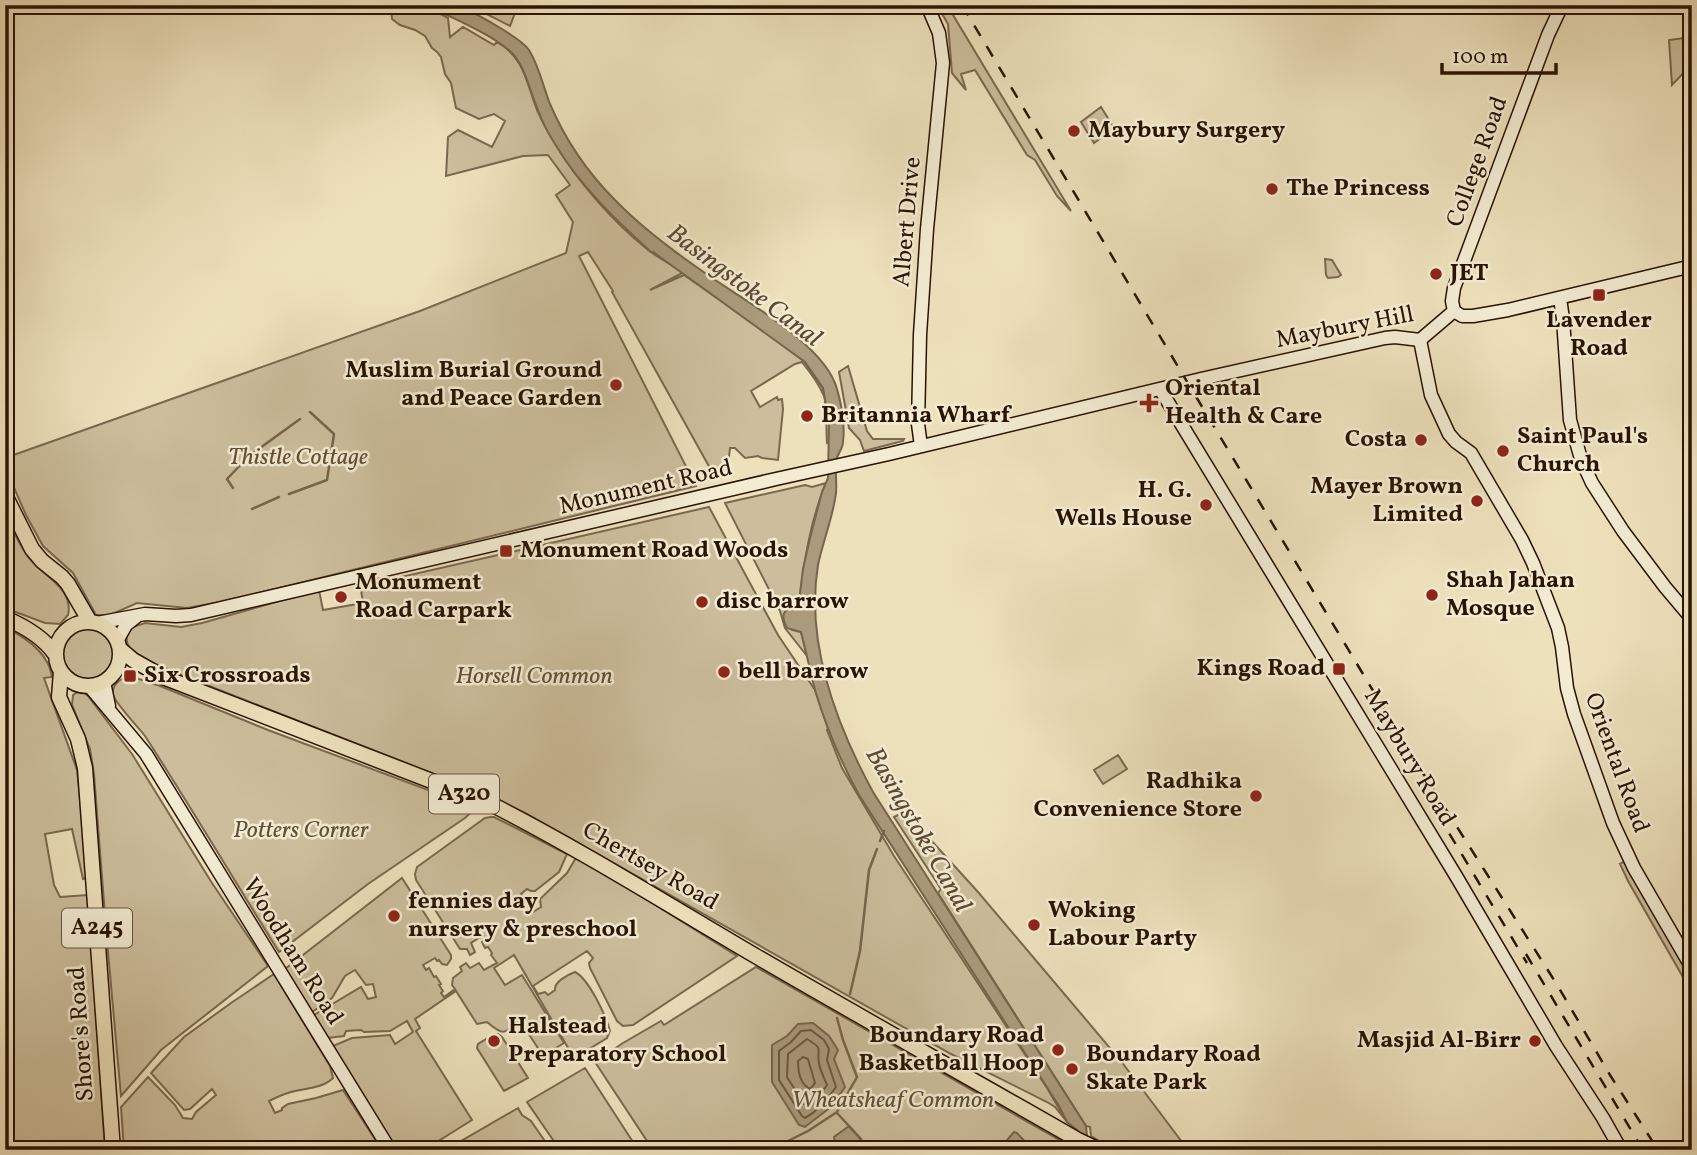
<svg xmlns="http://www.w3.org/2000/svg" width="1697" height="1155" viewBox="0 0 1697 1155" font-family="Vollkorn,serif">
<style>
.green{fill:#ccbe9c;stroke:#7a684e;stroke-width:2}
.water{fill:#aa9b7c;stroke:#76654b;stroke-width:2}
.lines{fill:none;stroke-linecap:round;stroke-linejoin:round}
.shore{stroke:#6a573e;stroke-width:2}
.stream{stroke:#76654b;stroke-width:2.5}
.secondary-casing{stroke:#291301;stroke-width:15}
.primary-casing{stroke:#291301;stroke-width:17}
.secondary{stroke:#f3ecd3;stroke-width:12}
.primary{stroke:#ede1bc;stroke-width:14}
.rail{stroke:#291301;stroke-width:2.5;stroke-dasharray:12 12;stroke-linecap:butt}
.poi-dot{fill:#8f2418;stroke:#f3ecd3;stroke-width:2.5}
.labels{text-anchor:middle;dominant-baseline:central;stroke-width:5;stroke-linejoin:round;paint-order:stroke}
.shield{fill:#f3ecd3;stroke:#665440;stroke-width:2}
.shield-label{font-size:23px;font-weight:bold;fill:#291301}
.poi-label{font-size:24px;font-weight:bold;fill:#291301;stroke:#f3ecd3;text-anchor:start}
.street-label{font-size:24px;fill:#291301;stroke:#f3ecd3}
.park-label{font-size:24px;font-style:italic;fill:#624f37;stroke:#f3ecd3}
.water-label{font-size:26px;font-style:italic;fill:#5d4932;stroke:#f3ecd3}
</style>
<rect width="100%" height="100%" fill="#ede1bc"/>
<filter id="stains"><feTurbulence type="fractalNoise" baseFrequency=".00286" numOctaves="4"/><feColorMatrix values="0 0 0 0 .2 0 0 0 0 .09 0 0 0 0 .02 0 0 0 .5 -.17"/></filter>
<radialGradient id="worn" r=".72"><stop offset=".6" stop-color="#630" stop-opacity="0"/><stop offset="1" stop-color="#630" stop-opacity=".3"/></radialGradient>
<path class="green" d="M391,5H424L448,18L450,37L463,27L494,45L497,42C525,58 526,82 537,110C542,121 548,133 555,143C577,181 613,222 647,249C658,258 672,265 684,272L650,290L684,275L755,324L805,362L823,388L829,422V442L827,443C826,432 827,404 824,396C819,384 811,373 802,362L795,364L751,391L760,407L777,397L778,400L782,399L783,409L778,460L762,458L758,456L745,458L735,448H730L727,475L716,479L612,292L613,291L588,252L579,256L696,486L221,602L187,608L137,603L110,615H96L73,573L43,546L26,515L5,467V458L420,311L566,253L573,222L556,195L570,185L548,155L523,156L446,176L448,137L458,130L492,147L505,121L494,114L479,119L456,108L451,83L445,74L441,57L437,52L432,48L425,36L415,30L400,25L392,19Z
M469,5H518L510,26Z
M937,5H947L1071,211L1057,196L1035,160L1027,155L975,70L961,74L966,90L952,73L948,24Z
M1692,37V64L1672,85L1669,40Z
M1101,107L1114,128L1094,143L1081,122Z
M1325,259L1332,260L1341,275L1338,277L1328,278L1326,275Z
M848,366L867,431L873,439H904L903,441L864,451L860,440L849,428L839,372Z
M826,483C810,521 804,563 799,602L791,606L792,630L801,632L807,656L785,628L780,611L725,503L805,485L812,487Z
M709,507L778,635L815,690L828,728L827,730L842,768L894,856L1047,1088L1067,1122L1055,1107L1047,1102L951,1054L525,813L496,799L396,759L171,671C155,662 119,656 128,631L133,627L145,623L181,627L202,623L319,590L323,610L363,603L360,583L388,580Z
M5,513C12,528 19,545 29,558C43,576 74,588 68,615L60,624L45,623L5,608Z
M5,627C25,637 49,653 52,677L44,678L77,770L88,878L83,879L72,829L45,834L54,885L60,897L88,895L105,1150H5Z
M63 653a26 26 0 1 1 52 0a26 26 0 1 1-52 0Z
M130,676L160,686L268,730L476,808L465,818L368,884L279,952C234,880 191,807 145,736C139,728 113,701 113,694C112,684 121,678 130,676Z
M79,691L83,692L88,696L132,754L212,883L268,966L161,1050L121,1096L107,941L94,774L90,749L72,705L73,695Z
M1118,755L1127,769L1103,784L1094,770Z
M900,814L907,821L910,817L978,892L1121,1061L1188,1150H1115L1091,1136L1090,1127L1086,1126L938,893L941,889L894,817Z
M491,817H494L567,854L559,872L535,891H531L527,889L521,894L533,912L541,907L540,899L567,873L577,856L737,956L633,1025L623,1026L617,1021L590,968L589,963L593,958L587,951L533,986L538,994L545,992L548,995L555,990C554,982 567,975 575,972C589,979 606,1016 610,1031L607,1038L574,1058L514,955L494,968L505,985L522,975L564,1043L543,1056L521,1022L525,1019L524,1018C505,1028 509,1041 487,1022L477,1024L456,991L415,1019L420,1028L416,1031L472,1120L424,1150H397L333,1046L352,1038L390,1035L395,1044L413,1032L407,1021L390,1031L364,1032L361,1030L346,1031L344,1036L328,1038L314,1015L361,987L368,999L376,997L373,984L366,985L355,970L345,976L332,998L312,1012L285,969L402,878L451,955V959L447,965L442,964L439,960L437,961L435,958L423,965L426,970L429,968L434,977L436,976L441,984L439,985L443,991L441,993L444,997L455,989L452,985L453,978L462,971L460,967L466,963L470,968L479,963L484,970L497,963L491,955L492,953L488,947L485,948L482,942L484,941V937L479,938L471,943L475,952L470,955L467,949H460L416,880L415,874L417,867L485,818Z
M1627,860L1692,972V993L1628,881L1620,864Z
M756,967L1077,1150H653L595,1062L623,1043L661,1021L664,1025Z
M274,974L330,1066L333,1078C323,1088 308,1088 295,1091C286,1093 277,1097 269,1101L275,1113L282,1110V1108L288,1104L316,1098L343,1090L382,1150H124L121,1107L148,1077L175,1105L183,1118L192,1119L196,1112L216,1095L212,1089L190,1109L184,1110L151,1073L184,1037L231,1003Z
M498,1034L502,1037L528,1078L504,1091L477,1048L478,1044L493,1035Z
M585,1068L633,1142L638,1150H560L527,1102Z
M518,1108L522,1115L531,1121L551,1150H451L449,1148Z"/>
<path class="water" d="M426,5C435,5 448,3 457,6C471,10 521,38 529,50C539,66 543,86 550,104C565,139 588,173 615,200C642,228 673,251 705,273C743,300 825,344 837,389C842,406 845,425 843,442C843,449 837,454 836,461C835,472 837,482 836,493C833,517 823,541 818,565C805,643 836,724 873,792L1086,1126L1087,1136L1096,1150H1089L1077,1130L1067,1122L1059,1106L859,795C841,762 826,727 815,690C810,671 806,651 801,632L787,628C778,611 787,610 799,602L803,569L810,538L822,492L828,478L829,422L823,388L805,362L653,252H651C615,219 580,186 555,144C548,133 542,121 538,110C529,90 526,67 511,52C492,34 450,17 426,5Z
M813,1023L829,1036L838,1050L834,1059L845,1087L832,1106L805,1127L799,1125L772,1082V1045L787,1036L798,1024Z
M849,1126L870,1150H814L812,1147L819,1144L833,1145L835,1143L834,1137Z
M1014,1132L1017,1133L1033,1150L1002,1149L1007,1140Z"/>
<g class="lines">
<path class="shore" d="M811,1030L824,1040L829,1049L827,1060L836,1087C828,1099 818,1111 805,1118L802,1116L779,1080V1051L791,1042L801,1031Z
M807,1039C825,1050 816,1047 819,1063C820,1070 824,1078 827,1085L820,1095L807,1105L804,1104L787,1077L788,1054Z
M803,1057L808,1059L815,1083L810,1089C800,1084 798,1072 798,1061Z"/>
<path class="stream" d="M233,488L227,479L249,456L300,419
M289,494L327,480L334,434L310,412
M252,509L279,497
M880,841L884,831
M850,994L860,951L869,870L877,849
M837,1113L861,1139
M770,1150L808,1131L837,1112L857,1077L843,1040L837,1018"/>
<defs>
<path id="secondary" d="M1560,298L1563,319L1570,420L1581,459L1592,483L1623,531L1665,587L1692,619
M1454,311L1452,301L1454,288L1548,35L1562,5
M1454,311L1462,316H1473L1508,310L1692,266
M1420,340L1431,395L1449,434L1456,442L1471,453L1522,540L1533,563L1558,628L1562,647L1567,688L1574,714L1613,823L1634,868L1692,968
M1160,389L1456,876L1556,1046L1603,1118L1621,1150
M921,446L918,424L920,335L927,229L943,63L939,33L927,5
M97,623L145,614L176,616L191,615L776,479L889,454L1201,379L1385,338L1395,337L1420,340L1454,311
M117,641L126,625L136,617
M104,682L109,706
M89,686L146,754L390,1150"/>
<path id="primary" d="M5,495L32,549L42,561L62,577L68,584L90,622
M5,618C24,626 43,637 55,654
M56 654a32 32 0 1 1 64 0a32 32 0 1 1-64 0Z
M120,649L133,660L163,677L491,804C581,850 667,904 754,955C862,1018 970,1078 1078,1140L1099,1150
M61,672L59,697L78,739L85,768L113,1150"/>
</defs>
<use href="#secondary" class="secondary-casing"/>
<use href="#primary" class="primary-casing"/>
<use href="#secondary" class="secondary"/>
<use href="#primary" class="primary"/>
<path class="rail" d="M962,5L1192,390L1419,767L1556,983L1610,1075L1658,1150
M1437,813L1527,963
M1526,954L1643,1150"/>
</g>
<g class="poi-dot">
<circle cx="1074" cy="131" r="7"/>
<circle cx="1272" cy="189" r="7"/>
<circle cx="1436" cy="274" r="7"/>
<rect x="1592" y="288" width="14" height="14" rx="3.5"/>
<circle cx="616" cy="385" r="7"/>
<path d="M1145.5 392.5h7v7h7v7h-7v7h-7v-7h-7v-7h7z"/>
<circle cx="807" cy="416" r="7"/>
<circle cx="1421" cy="440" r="7"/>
<circle cx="1503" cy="451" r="7"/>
<circle cx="1477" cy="501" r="7"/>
<circle cx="1206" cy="505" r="7"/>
<rect x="499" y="544" width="14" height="14" rx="3.5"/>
<circle cx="1432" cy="595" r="7"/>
<circle cx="341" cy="597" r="7"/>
<circle cx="702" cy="602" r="7"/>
<rect x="1332" y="662" width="14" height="14" rx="3.5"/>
<circle cx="724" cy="672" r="7"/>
<rect x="123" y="669" width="14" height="14" rx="3.5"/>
<circle cx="1256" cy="796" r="7"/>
<circle cx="394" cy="916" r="7"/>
<circle cx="1034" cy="925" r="7"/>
<circle cx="494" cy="1041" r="7"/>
<circle cx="1535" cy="1041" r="7"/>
<circle cx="1058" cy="1050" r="7"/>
<circle cx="1072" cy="1069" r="7"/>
</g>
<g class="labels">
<g class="shield">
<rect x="429" y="774.5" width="70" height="39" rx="5"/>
<rect x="62" y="908.5" width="70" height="39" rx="5"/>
</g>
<g class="shield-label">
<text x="464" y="794">A320</text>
<text x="97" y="928">A245</text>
</g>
<g class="poi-label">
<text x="1088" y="131">Maybury Surgery</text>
<text x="1286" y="189">The Princess</text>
<text x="1450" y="274">JET</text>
<text x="1599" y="321" text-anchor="middle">Lavender<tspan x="1599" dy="28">Road</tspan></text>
<text x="602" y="371" text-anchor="end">Muslim Burial Ground<tspan x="602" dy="28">and Peace Garden</tspan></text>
<text x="1165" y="389">Oriental<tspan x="1165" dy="28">Health &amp; Care</tspan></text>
<text x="821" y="416">Britannia Wharf</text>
<text x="1517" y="437">Saint Paul's<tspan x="1517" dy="28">Church</tspan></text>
<text x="1407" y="440" text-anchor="end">Costa</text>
<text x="1463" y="487" text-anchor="end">Mayer Brown<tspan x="1463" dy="28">Limited</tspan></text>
<text x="1192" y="491" text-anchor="end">H. G.<tspan x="1192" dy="28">Wells House</tspan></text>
<text x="520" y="551">Monument Road Woods</text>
<text x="1446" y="581">Shah Jahan<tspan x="1446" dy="28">Mosque</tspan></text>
<text x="355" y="583">Monument<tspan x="355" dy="28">Road Carpark</tspan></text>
<text x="716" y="602">disc barrow</text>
<text x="1325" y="669" text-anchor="end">Kings Road</text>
<text x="738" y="672">bell barrow</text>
<text x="144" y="676">Six Crossroads</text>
<text x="1242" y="782" text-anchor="end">Radhika<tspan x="1242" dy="28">Convenience Store</tspan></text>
<text x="408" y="902">fennies day<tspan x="408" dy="28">nursery &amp; preschool</tspan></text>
<text x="1048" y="911">Woking<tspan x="1048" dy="28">Labour Party</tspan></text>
<text x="508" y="1027">Halstead<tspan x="508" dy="28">Preparatory School</tspan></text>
<text x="1044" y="1036" text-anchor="end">Boundary Road<tspan x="1044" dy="28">Basketball Hoop</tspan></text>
<text x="1521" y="1041" text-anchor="end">Masjid Al-Birr</text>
<text x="1086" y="1055">Boundary Road<tspan x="1086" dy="28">Skate Park</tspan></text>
</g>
<g class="street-label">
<text transform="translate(1478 162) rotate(-70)">College Road</text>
<text transform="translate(908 222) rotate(-85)">Albert Drive</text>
<text transform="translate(1345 328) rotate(-11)">Maybury Hill</text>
<text transform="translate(646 488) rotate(-13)">Monument Road</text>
<text transform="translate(1409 758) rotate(59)">Maybury Road</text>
<text transform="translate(1616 763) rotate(70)">Oriental Road</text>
<text transform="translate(650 867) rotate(30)">Chertsey Road</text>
<text transform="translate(292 952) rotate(58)">Woodham Road</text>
<text transform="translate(82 1034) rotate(-94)">Shore's Road</text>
</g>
<g class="park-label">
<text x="298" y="458">Thistle Cottage</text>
<text x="534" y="677">Horsell Common</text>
<text x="301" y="831">Potters Corner</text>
<text x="893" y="1101">Wheatsheaf Common</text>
</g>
<g class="water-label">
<text transform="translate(744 286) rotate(37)">Basingstoke Canal</text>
<text transform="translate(918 830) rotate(60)">Basingstoke Canal</text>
</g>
</g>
<rect width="1697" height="1155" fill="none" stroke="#ede1bc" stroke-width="28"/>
<rect x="7" y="7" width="1683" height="1141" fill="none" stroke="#291301" stroke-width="3.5"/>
<rect x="14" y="14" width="1669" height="1127" fill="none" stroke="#291301" stroke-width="2"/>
<path d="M1442 63v10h114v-10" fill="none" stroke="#291301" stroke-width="3.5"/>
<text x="1452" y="63" font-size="21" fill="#291301" stroke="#f3ecd3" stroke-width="5" paint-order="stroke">100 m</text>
<rect width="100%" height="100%" filter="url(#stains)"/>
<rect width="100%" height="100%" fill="url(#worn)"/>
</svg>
